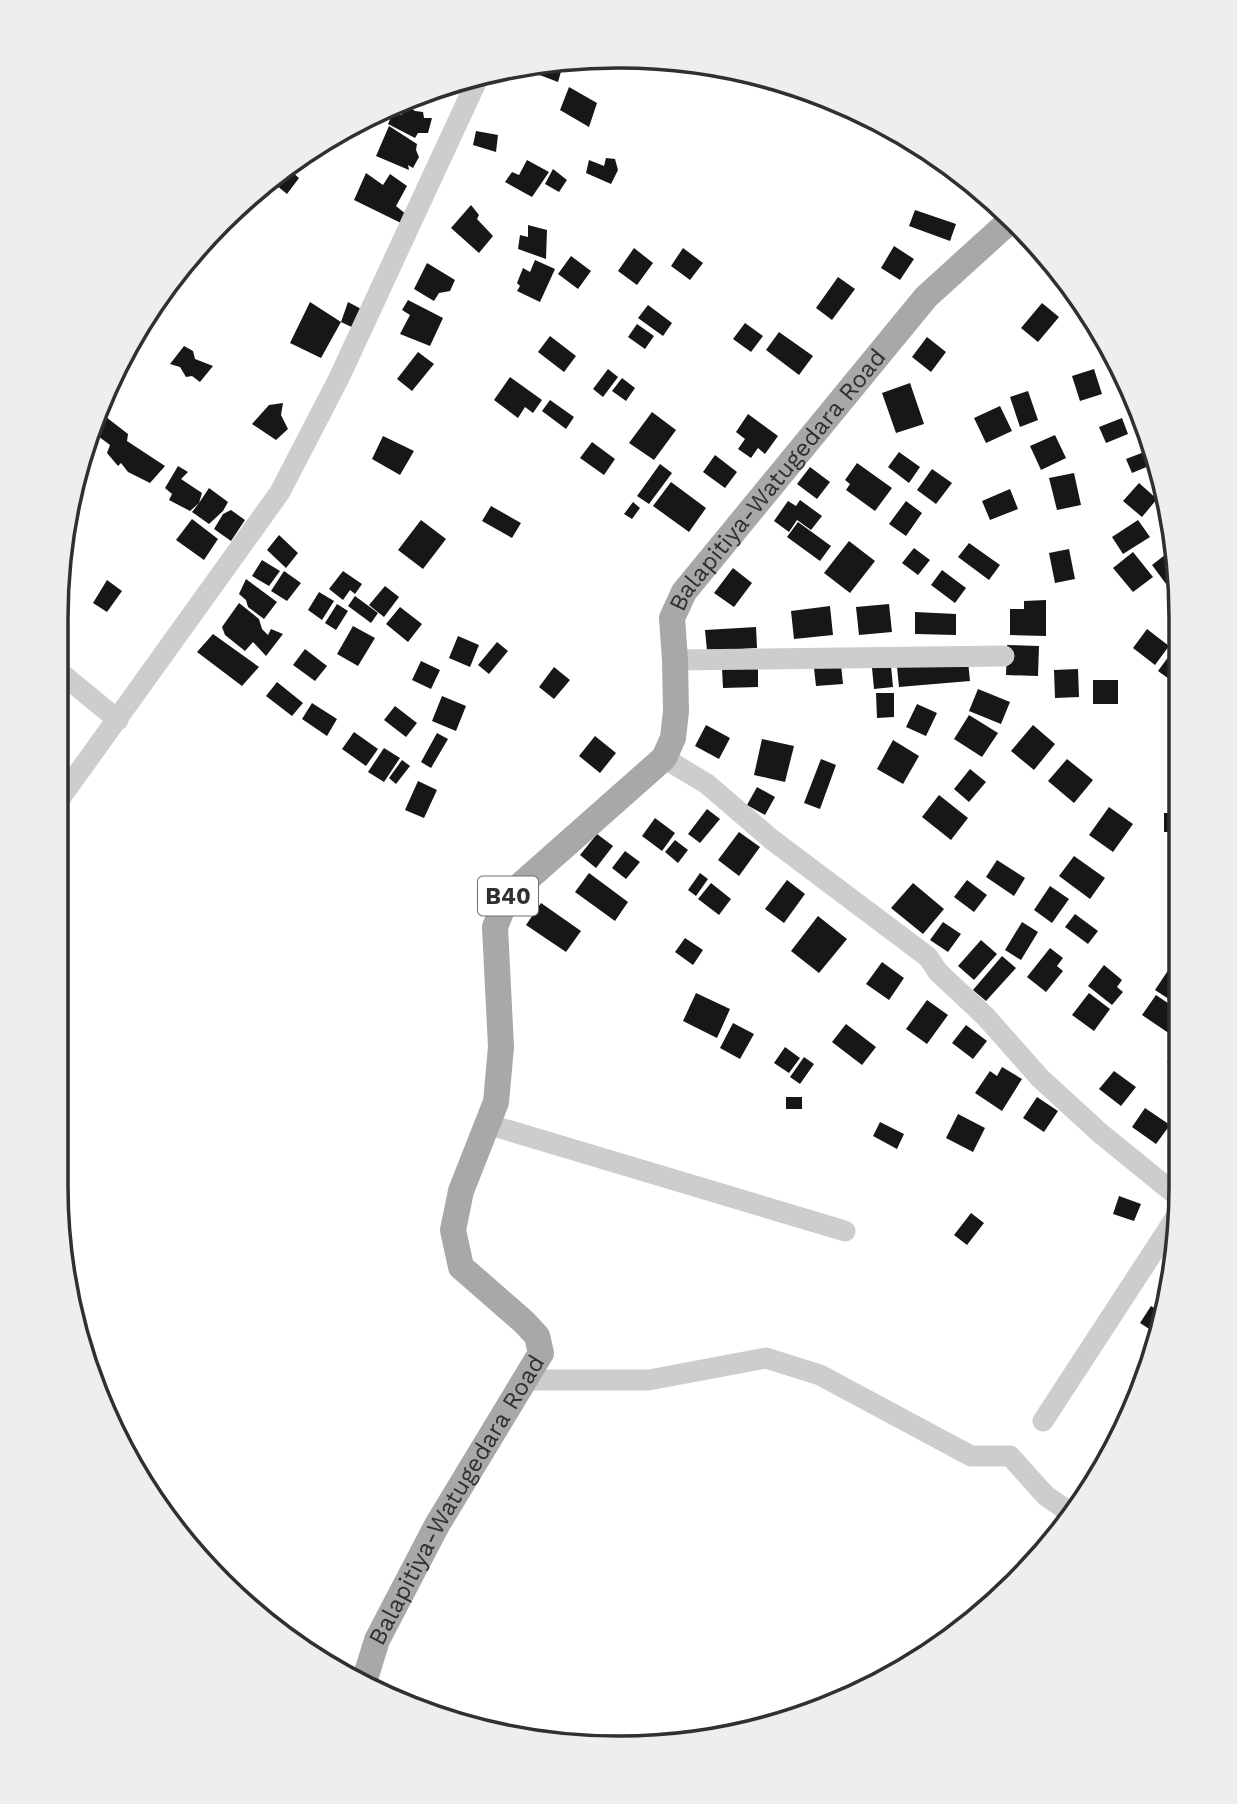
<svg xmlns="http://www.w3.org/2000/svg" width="1237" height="1804" viewBox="0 0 1237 1804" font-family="'Work Sans',sans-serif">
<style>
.building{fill:#171717}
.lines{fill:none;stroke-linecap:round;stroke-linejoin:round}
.minor{stroke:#cdcdcd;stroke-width:21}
.major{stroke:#a8a8a8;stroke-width:26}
.labels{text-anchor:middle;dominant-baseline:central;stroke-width:7;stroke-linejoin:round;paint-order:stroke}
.shield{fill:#fff;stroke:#6e6e6e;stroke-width:2}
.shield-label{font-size:23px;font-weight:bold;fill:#303030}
.street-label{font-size:24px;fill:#303030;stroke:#fff}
.rim{fill:none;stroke:#303030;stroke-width:3.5}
</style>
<rect width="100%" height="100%" fill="#fff"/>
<path class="building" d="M564,61L558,82L516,66L559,62Z
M569,87L597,103L589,127L560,110Z
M402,106H408L415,111L423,112L424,118H432L428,133H418L415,138L388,124L392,115H402Z
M389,126L417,144L416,150L419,157L413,168L408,165L409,170L376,156Z
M476,131L498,135L496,152L473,145Z
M606,158L615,159L618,170L611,184L586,173L589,160L604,166Z
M527,160L549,172L532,197L505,182L512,172L519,175Z
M286,167L299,178L287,194L270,180Z
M553,169L567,180L559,192L545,184Z
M366,173L383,185L390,174L407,186L396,206L407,215L403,224L354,200Z
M269,182L270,183L262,198L256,192Z
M471,205L479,215L477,219L493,236L479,253L451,228Z
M915,210L956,224L950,241L909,226Z
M528,225L547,230L546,259L518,249L520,235L528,237Z
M894,246L914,259L900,280L881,268Z
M634,248L653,263L637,285L618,271Z
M683,248L703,263L690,280L671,266Z
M571,256L591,271L578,289L558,274Z
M535,260L555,269L540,302L517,291L520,286L517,283L523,268L530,272Z
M427,263L455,280L450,291L439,293L434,301L414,289Z
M838,277L855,289L832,320L816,308Z
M408,300L443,318L430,346L400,334L410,315L402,310Z
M310,302L341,322L321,358L290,343Z
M348,302L365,311L358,330L341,322Z
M1042,303L1059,317L1038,342L1021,328Z
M648,305L672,323L663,336L638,318Z
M745,323L763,336L751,352L733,339Z
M637,324L654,336L645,349L628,337Z
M779,332L813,356L799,375L766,350Z
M550,336L576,356L564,372L538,352Z
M927,337L946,352L931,372L912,357Z
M184,346L193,351L195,359L213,366L200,382L192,376L186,377L180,367L170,364Z
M418,352L434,364L412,391L397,379Z
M608,369L618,377L603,397L593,389Z
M1094,369L1102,394L1080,401L1072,376Z
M510,377L542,400L533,413L525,407L518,418L494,400Z
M622,378L635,388L626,401L612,391Z
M910,383L924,424L896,433L882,393Z
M1028,391L1038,420L1020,427L1010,397Z
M550,400L574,417L566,429L542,411Z
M283,403L281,415L288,429L276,440L252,424L269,405Z
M1000,406L1012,431L986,443L974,418Z
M652,412L676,430L654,460L629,443Z
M748,414L778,436L765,454L758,448L751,458L738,449L745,439L736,432Z
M106,417L128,434L127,441L165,466L150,483L128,472L121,463L118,466L107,453L110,445L94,433Z
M1122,418L1128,434L1106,443L1099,427Z
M1055,435L1066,458L1041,470L1030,446Z
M383,436L414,451L400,475L372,459Z
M592,442L615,459L604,475L580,458Z
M1152,449L1156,463L1132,473L1126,459Z
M899,452L920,467L909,483L888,467Z
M715,455L737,472L725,488L703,472Z
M857,463L892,488L875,511L846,490L850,484L845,480Z
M660,464L672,473L649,504L637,496Z
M178,466L188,472L181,479L202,493L199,503L209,488L228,502L223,511L209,524L192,512L199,503L190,511L169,500L172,494L165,488Z
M810,467L830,482L817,499L797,484Z
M932,469L952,483L936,504L917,490Z
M1074,473L1081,505L1057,510L1049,478Z
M671,482L706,508L689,532L653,506Z
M1139,483L1157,499L1142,517L1123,501Z
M1010,489L1018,509L990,520L982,501Z
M800,500L822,516L811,530L797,520L789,532L774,521L788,501L796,506Z
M906,501L922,513L906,536L889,524Z
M633,502L640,508L632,519L624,514Z
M491,506L521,523L512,538L482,521Z
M231,510L245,520L231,541L214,529L223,514Z
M192,519L218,539L204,560L176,540Z
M421,520L446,539L423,569L398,550Z
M1138,520L1150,537L1123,554L1112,537Z
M798,522L831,546L820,561L787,537Z
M279,535L298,553L286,568L267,550Z
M849,541L875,561L850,593L824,573Z
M969,543L1000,565L989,580L958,557Z
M914,548L930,560L918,575L902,563Z
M1069,549L1075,579L1055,583L1049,553Z
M1170,551L1175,558L1178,588L1172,592L1152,565Z
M1133,552L1153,577L1133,592L1113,568Z
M262,560L280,571L269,586L252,576Z
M733,568L752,583L734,607L714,593Z
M942,570L966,588L955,603L931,585Z
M284,571L301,583L287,601L271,591Z
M343,571L362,584L355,594L350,590L343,600L329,589Z
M246,579L277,602L264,619L248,607L246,600L239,594Z
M107,580L122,591L107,612L93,603Z
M385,586L399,597L384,617L369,605Z
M319,592L334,601L322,620L308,610Z
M355,596L378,613L371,623L348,606Z
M1046,600V636L1010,635V609H1024V601Z
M239,603L259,619L262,629L268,635L271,629L283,634L266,656L253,642L245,651L225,635L222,627Z
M337,604L348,611L336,630L325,623Z
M889,604L892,632L859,635L856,607Z
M830,606L833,635L794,639L791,611Z
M400,607L422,624L408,642L386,624Z
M915,612L956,614V635L915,634Z
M353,626L375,638L358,666L337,654Z
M756,627L757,648L707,651L705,630Z
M1147,629L1169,646L1155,665L1133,648Z
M213,634L259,667L242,686L197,652Z
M458,636L479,645L470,667L449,658Z
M497,642L508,651L489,674L478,665Z
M1007,645L1039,646L1038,676L1006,675Z
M305,649L327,666L315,681L293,665Z
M1169,656L1181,665V677L1176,684L1158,671Z
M421,661L440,670L431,689L412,680Z
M968,661L970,681L899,687L897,667Z
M841,665L843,684L816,686L814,668Z
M891,666L893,687L874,689L872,668Z
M554,667L570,680L554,699L539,687Z
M722,668H758V687L723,688Z
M1078,669L1079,697L1055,698L1054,670Z
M1093,680H1118V704H1093Z
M277,682L303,703L292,716L266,696Z
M978,689L1010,702L1001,724L969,711Z
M876,693H894V717L877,718Z
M442,696L466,706L456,731L432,721Z
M312,703L337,719L327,736L302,719Z
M917,704L937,713L926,736L906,727Z
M395,706L417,723L406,737L384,720Z
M969,715L998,733L982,757L954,739Z
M706,725L730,738L719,759L695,746Z
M1033,725L1055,744L1034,770L1011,751Z
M354,732L378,749L366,766L342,749Z
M437,733L448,739L431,768L421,762Z
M595,736L616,753L600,773L579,756Z
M762,739L794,746L785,782L754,775Z
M893,740L919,756L903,784L877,769Z
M384,748L400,758L384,782L368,772Z
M821,759L836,765L820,809L804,803Z
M1067,759L1093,780L1074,803L1048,781Z
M402,760L410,766L396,784L389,778Z
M1174,761L1181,762V786L1173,785Z
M970,769L986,782L969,802L954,789Z
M418,781L437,790L424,818L405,810Z
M757,787L775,797L765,815L747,805Z
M939,795L968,818L951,840L922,817Z
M1109,807L1133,824L1113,852L1089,835Z
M707,809L720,819L700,843L688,834Z
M1164,813H1181V832H1164Z
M655,818L675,833L662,851L642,836Z
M739,832L760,847L739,876L718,860Z
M597,834L613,846L596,868L580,855Z
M675,840L688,850L678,863L665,852Z
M625,851L640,862L626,879L612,868Z
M1074,856L1105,878L1090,899L1059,876Z
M997,860L1025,878L1014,896L986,877Z
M589,873L628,902L615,921L575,892Z
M700,873L708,879L696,896L688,890Z
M787,880L805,894L784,923L765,909Z
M967,880L987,895L974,912L954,897Z
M711,883L731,899L719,915L698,899Z
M913,883L944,909L923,934L891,908Z
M1050,886L1069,899L1052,923L1034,910Z
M541,903L581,931L566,952L526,925Z
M1075,914L1098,931L1088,944L1065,927Z
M818,916L847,939L819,973L791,951Z
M943,922L961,934L948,952L930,940Z
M1022,922L1038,932L1021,960L1005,950Z
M685,938L703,950L693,965L675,952Z
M981,940L997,954L974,980L958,966Z
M1050,948L1063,958L1057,966L1063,971L1046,992L1027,977Z
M1002,956L1016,968L986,1001L973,990Z
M882,962L904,978L889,1000L866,984Z
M1104,965L1122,980L1117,987L1123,992L1112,1005L1088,986Z
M1171,966L1181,973V1007L1155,990Z
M696,993L730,1009L717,1038L683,1021Z
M1089,993L1110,1009L1094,1031L1072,1015Z
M1156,995L1181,1012V1017L1170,1034L1142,1015Z
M927,1000L948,1015L927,1044L906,1029Z
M733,1023L754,1034L740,1059L720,1048Z
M846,1024L876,1047L862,1065L832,1042Z
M966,1025L987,1041L973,1059L952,1043Z
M785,1047L800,1058L789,1073L774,1063Z
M1178,1047L1181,1049V1072L1167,1062Z
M804,1057L814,1064L800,1084L790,1077Z
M1002,1067L1022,1079L1002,1111L975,1093L990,1071L997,1076Z
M1114,1071L1136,1087L1121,1106L1099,1089Z
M786,1097H802V1109H786Z
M1037,1097L1058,1111L1044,1132L1023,1118Z
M1145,1108L1170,1125L1156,1144L1132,1127Z
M958,1114L985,1128L973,1152L946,1138Z
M880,1122L904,1134L897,1149L873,1136Z
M1181,1149V1171L1170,1163Z
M1119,1196L1141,1204L1134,1221L1113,1214Z
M971,1213L984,1223L967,1245L954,1235Z
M1167,1281L1171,1284L1167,1305L1156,1298Z
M1151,1306L1164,1314L1157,1334L1140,1323Z"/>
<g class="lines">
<path class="minor" d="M675,660L1004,656
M56,669L118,720
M664,758L707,784L771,839L928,957L938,972L986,1017L1040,1078L1100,1133L1180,1198
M56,804L280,492L339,378L479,76
M487,1124L845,1231
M526,1380H649L766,1358L820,1375L971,1456H1010L1046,1496L1068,1511
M1043,1421L1178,1214"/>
<path class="major" id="s1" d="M364,1682L377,1640L437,1525L541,1353L537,1336L524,1322L461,1267L453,1230L461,1191L496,1102L501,1047L495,927L507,897L664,758L673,738L676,711L675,660L672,618L684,592L926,297L1013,218"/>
</g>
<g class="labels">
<rect class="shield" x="478" y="876.5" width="60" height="39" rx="5"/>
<g class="shield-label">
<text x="508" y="896">B40</text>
</g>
<g class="street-label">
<text stroke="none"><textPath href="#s1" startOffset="1402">Balapitiya-Watugedara Road</textPath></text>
<text stroke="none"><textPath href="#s1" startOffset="205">Balapitiya-Watugedara Road</textPath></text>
</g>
</g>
<path d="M0 0H1237V1804H0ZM618 68H619A550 550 0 0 1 1169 618V1186A550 550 0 0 1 619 1736H618A550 550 0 0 1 68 1186V618A550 550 0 0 1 618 68Z" fill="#eee" fill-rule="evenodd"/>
<path class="rim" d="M618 68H619A550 550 0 0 1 1169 618V1186A550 550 0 0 1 619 1736H618A550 550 0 0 1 68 1186V618A550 550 0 0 1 618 68Z"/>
</svg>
